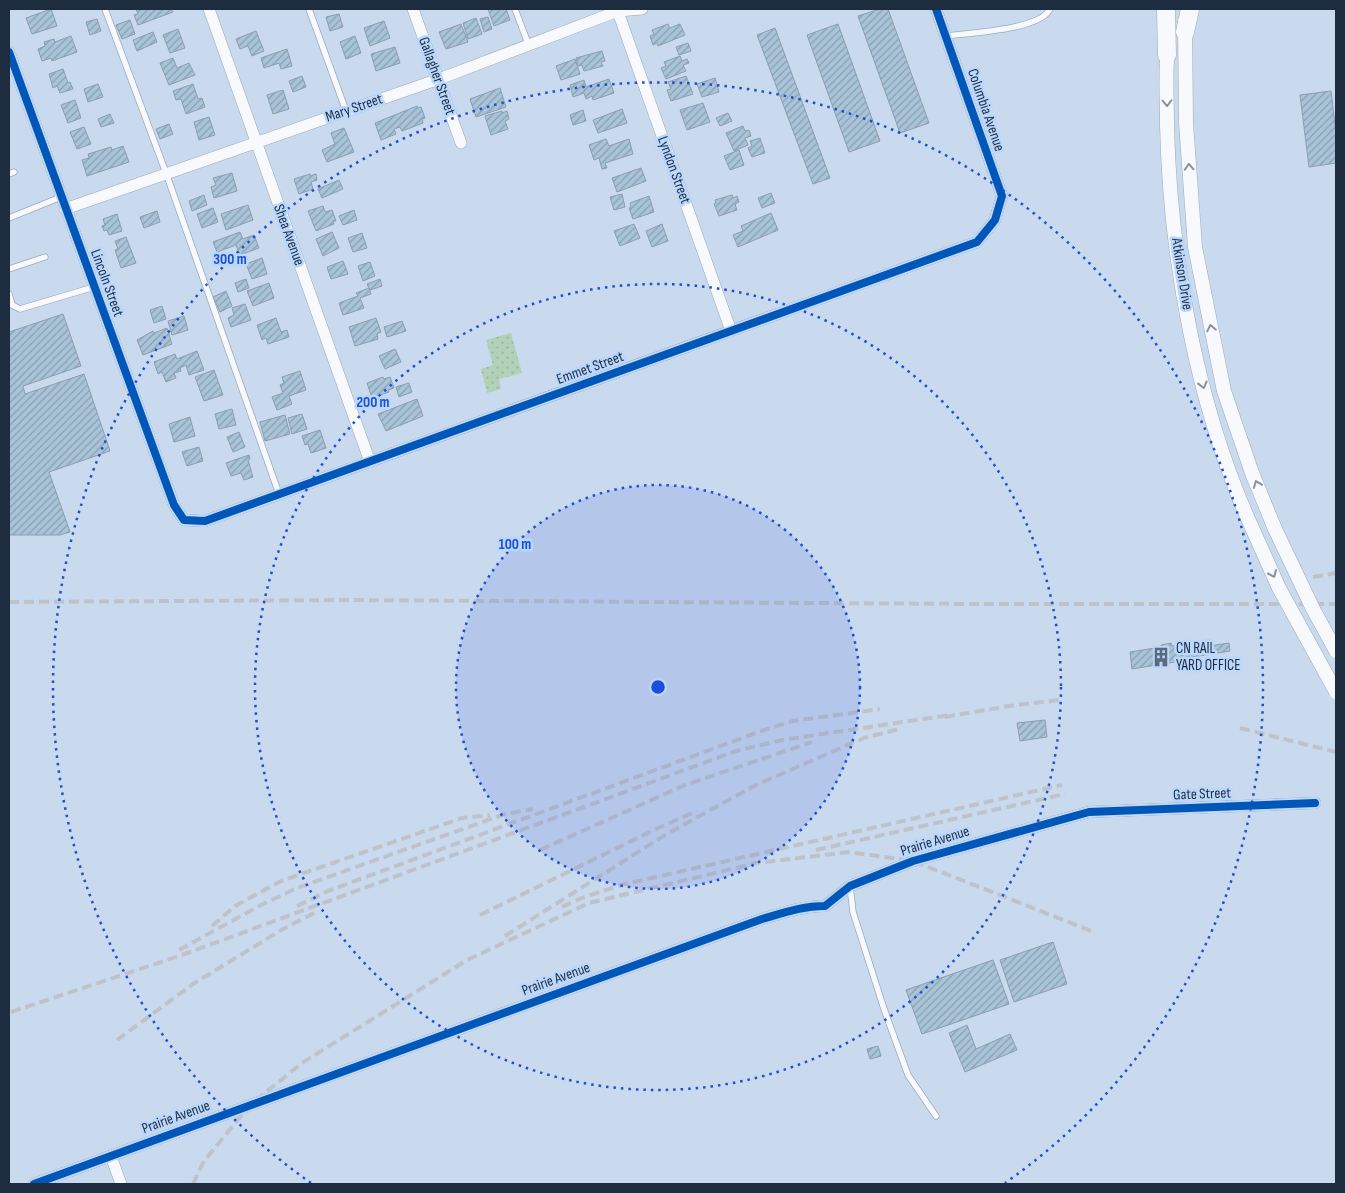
<svg xmlns="http://www.w3.org/2000/svg" width="1345" height="1193" viewBox="0 0 1345 1193" font-family="'Sofia Sans Condensed',sans-serif">
<style>
.garden{fill:url(#garden-dots)}
.building{fill:url(#building-hatch);stroke:#8c9eae}
.lines{fill:none;stroke-linecap:round;stroke-linejoin:round}
.service-casing{stroke:#9caabb;stroke-width:7}
.minor-casing{stroke:#9caabb;stroke-width:12}
.tertiary-casing{stroke:#9caabb;stroke-width:15}
.primary-casing{stroke:#9caabb;stroke-width:19}
.service{stroke:#f7f9fc;stroke-width:5.5}
.minor{stroke:#f7f9fc;stroke-width:11}
.tertiary{stroke:#f7f9fc;stroke-width:14}
.primary{stroke:#f7f9fc;stroke-width:18}
.rail{stroke:#bfc3c9;stroke-width:4;stroke-dasharray:10 5;stroke-linecap:butt}
.tertiary-bridge-casing{stroke:#9caabb;stroke-width:15;stroke-linecap:butt}
.tertiary-bridge{stroke:#f7f9fc;stroke-width:14}
.cycleway-casing{stroke:#bad7fd;stroke-width:11}
.cycleway{stroke:#0057b8;stroke-width:8}
.oneway{stroke:#8a929e}
.ring{fill:none;stroke:#1d4ed8;stroke-width:2.5;stroke-dasharray:2.5 5}
.labels{text-anchor:middle;dominant-baseline:central;stroke-width:5;stroke-linejoin:round;paint-order:stroke}
.street-label{font-size:15px;fill:#1e2c3f;stroke:#bad7fd}
.poi-label{font-size:15px;fill:#1e2c3f;stroke:#bad7fd;text-anchor:start}
.centre{fill:#1d4ed8;stroke:#bad7fd;stroke-width:2.5}
.ring-label{font-size:15px;text-anchor:middle;font-weight:bold;fill:#1d4ed8;stroke:#bad7fd;stroke-width:5;stroke-linejoin:round;paint-order:stroke}
</style>
<defs>
<pattern id="garden-dots" width="8" height="8" patternUnits="userSpaceOnUse" patternTransform="scale(1.25)"><rect width="8" height="8" fill="#b2d1b8"/><path d="M2 2h.1M6 6h.1" fill="none" stroke="#99b49f" stroke-width="1.8" stroke-linecap="round"/></pattern>
<pattern id="building-hatch" width="6" height="6" patternUnits="userSpaceOnUse" patternTransform="scale(1.25)"><rect width="6" height="6" fill="#a9c4d8"/><path d="M-1 1l2-2M0 6l6-6M5 7l2-2" fill="none" stroke="#899fb1"/></pattern>
</defs>
<rect width="100%" height="100%" fill="#c9d9ee"/>
<path class="garden" d="M511,333L522,373L499,379L501,389L487,393L481,369L493,365L486,340Z"/>
<path class="building" d="M51,9L57,26L32,34L26,18Z
M136,9H171L173,12L138,25L134,15L138,14Z
M488,9H506L510,20L494,26Z
M880,9H888L929,123L900,133L858,16Z
M339,14L343,27L330,31L326,17Z
M488,17L492,29L484,32L480,19Z
M476,18L482,34L468,39L463,23Z
M97,19L101,31L90,35L86,22Z
M130,20L135,34L122,39L116,25Z
M384,21L390,38L370,46L364,28Z
M461,24L468,42L446,49L439,32Z
M668,24L670,28L680,24L685,35L658,46L657,43L653,45L650,36L654,34L652,30Z
M838,24L880,141L849,152L807,35Z
M775,28L830,178L813,184L757,35Z
M178,29L185,48L170,53L163,35Z
M256,31L264,51L252,56L248,46L240,49L236,39Z
M153,32L157,42L137,51L133,40Z
M71,36L77,52L52,61L51,58L42,61L38,49L45,46L44,42L54,39L55,42Z
M355,36L361,53L346,59L340,42Z
M688,43L691,51L679,55L676,47Z
M395,47L400,63L376,71L371,54Z
M287,49L292,66L281,69L279,63L264,68L261,58Z
M602,51L605,61L601,62L603,66L584,71L582,65L578,66L576,58Z
M680,56L682,61L687,59L689,63L683,65L686,71L666,79L661,68L666,66L664,62Z
M173,58L177,68L189,63L195,75L169,85L160,63Z
M575,59L580,74L561,80L556,66Z
M63,69L68,83L70,82L73,89L60,93L57,86L53,88L49,74Z
M302,76L306,87L293,92L289,81Z
M686,76L693,94L671,101L667,90L671,89L668,82Z
M715,78L719,92L702,97L697,84Z
M609,79L614,93L593,100L592,96L586,99L584,93L573,97L570,85L584,80L586,87Z
M98,84L103,97L88,102L84,89Z
M193,84L198,99L202,98L205,107L186,114L181,99L176,100L173,91Z
M500,88L506,107L476,117L470,99Z
M283,90L289,109L273,114L267,95Z
M1331,91L1336,133V163L1309,167L1300,95Z
M75,100L81,118L68,123L61,105Z
M703,103L710,122L687,130L680,110Z
M417,106L418,108L421,107L425,118L422,119L423,123L402,131L400,127L394,129L396,134L381,140L375,123Z
M622,109L627,123L598,133L593,120Z
M583,110L586,121L573,125L570,115Z
M502,111V113L507,111L509,119L505,121L508,129L491,135L485,116Z
M728,113L732,121L720,126L716,118Z
M110,114L114,123L101,127L98,119Z
M209,117L215,135L199,140L194,122Z
M169,124L173,134L160,139L156,129Z
M743,126L745,131L749,130L751,136L745,138L748,145L734,151L726,133Z
M84,127L91,144L77,149L70,132Z
M344,128L354,152L327,162L322,150L335,144L331,133Z
M760,138L765,153L752,157L748,148L752,146L750,141Z
M606,139L609,146L629,139L633,154L605,163L607,168L602,169L599,158L594,160L589,145Z
M123,146L129,162L87,176L82,160L89,158L88,154L111,147L112,150Z
M739,150L744,165L730,170L724,156Z
M641,168L646,181L617,192L612,178Z
M232,173L237,191L214,198L211,187L216,185L213,178Z
M310,174V176L316,174L317,180L311,182L313,189L299,194L294,179Z
M339,180L343,189L322,198L318,189Z
M771,193L775,203L762,208L758,198Z
M622,194L625,207L614,210L610,197Z
M204,195L207,205L192,211L189,201Z
M732,195L733,198L737,196L739,202L735,204L737,210L719,216L714,204L716,203L715,200Z
M649,196L654,212L633,219L629,208L631,207L630,203Z
M248,205L253,220L226,230L221,214Z
M323,206L325,212L332,210L336,221H333L334,224L316,231L308,211Z
M213,208L218,222L202,228L197,214Z
M354,210L357,220L343,225L339,216Z
M157,211L160,222L144,228L140,217Z
M771,213L778,230L738,247L733,235L743,231L741,226Z
M117,214L122,231L109,235L107,230L104,231L102,226L105,225L103,219Z
M634,224L640,238L620,246L614,231Z
M662,224L668,241L652,247L646,231Z
M240,232L243,239L254,235L259,248L240,255L236,245L217,252L213,242Z
M332,232L339,248L323,256L316,239Z
M362,233L367,248L353,252L348,238Z
M126,237L136,263L121,268L115,250L118,249L115,241Z
M262,258L267,274L252,279L246,264Z
M343,261L348,274L331,279L327,267Z
M370,262L375,276L363,281L358,266Z
M246,279L249,288L238,292L235,283Z
M380,279L382,286L370,290L367,284Z
M269,283L274,298L253,306L247,291Z
M369,288L371,294L360,298L364,308L343,315L339,303L358,296L356,293Z
M226,291L232,306L220,312L213,297Z
M245,304L251,320L231,327L228,318L234,315L232,308Z
M162,306L166,319L154,323L150,310Z
M63,314L81,366L23,386L25,394L84,374L110,451L49,472L70,532L60,535H9V332Z
M184,316L188,330L172,335L168,321Z
M276,318L281,332L287,330L289,337L268,344L266,338L262,340L257,325Z
M376,318L381,332L377,334L378,339L355,346L349,327Z
M402,321L406,331L387,337L384,327Z
M167,328L172,344L143,355L137,340L153,331L154,333Z
M395,349L401,362L385,369L379,356Z
M197,351L204,370L189,375L186,365L180,368L181,371L174,373L176,378L166,382L162,372L158,374L154,362L175,354L177,359Z
M214,370L223,395L204,401L195,377Z
M300,371L306,390L289,396L292,404L277,410L272,397L283,393L280,385L284,383L282,377Z
M383,377L384,379L390,377L394,388L388,390L389,392L372,398L367,383Z
M409,383L412,392L399,397L396,387Z
M417,399L423,416L386,431L378,414Z
M232,409L236,425L219,429L215,414Z
M302,414L307,429L292,434L288,418Z
M285,415L290,434L265,441L260,422Z
M190,417L195,436L174,442L169,424Z
M320,430L326,448L311,453L308,444L305,445L302,436Z
M239,432L245,447L233,452L227,437Z
M199,447L203,461L187,466L182,452Z
M249,455L250,459L248,460L253,477L244,480L241,473L231,476L226,463Z
M1209,640V646L1229,643L1230,651L1174,660L1175,662L1132,669L1130,652L1161,647V645L1171,643L1172,646Z
M1045,720L1047,737L1020,741L1017,723Z
M1053,942L1067,984L1014,1002L1000,960Z
M993,960L1009,1004L922,1034L906,990Z
M967,1025L976,1049L1010,1034L1017,1050L965,1072L949,1033Z
M878,1046L881,1056L870,1059L867,1049Z"/>
<g class="lines">
<defs>
<path id="service" d="M105,9L166,173L279,494
M309,9L346,111
M515,9L529,46
M946,36C968,33 1040,30 1050,9
M9,174L14,172
M9,218L61,197
M9,269L45,257
M9,294L12,305L20,309L94,287
M850,886L853,912L884,1009L908,1075L936,1116"/>
<path id="minor" d="M209,9L370,462
M413,9L461,143
M617,9L731,331
M9,52L174,505L184,520L205,521L977,242L995,220L1002,196L936,9
M65,209L439,79L618,11L642,9
M111,1156L121,1184
M34,1184L762,919C783,913 803,906 825,906L850,886L913,861L1089,812L1315,803"/>
<path id="tertiary" d="M1185,22L1186,123L1195,247L1224,391L1252,473L1275,529
M1168,45C1165,71 1167,98 1167,125C1170,258 1197,408 1253,530"/>
<path id="primary" d="M1166,9L1167,55
M1185,32L1190,9"/>
</defs>
<use href="#service" class="service-casing"/>
<use href="#minor" class="minor-casing"/>
<use href="#tertiary" class="tertiary-casing"/>
<use href="#primary" class="primary-casing"/>
<use href="#service" class="service"/>
<use href="#minor" class="minor"/>
<use href="#tertiary" class="tertiary"/>
<use href="#primary" class="primary"/>
<path class="rail" d="M1313,577L1336,573
M9,602L346,600L970,604H1336
M945,717L1009,706L1059,700
M1240,728L1336,752
M540,850L685,785L812,742
M816,850L1065,794
M297,906L328,891L761,731L793,721L880,709
M562,907L584,897L625,884L1062,785
M480,915L658,828L697,811
M212,926L235,906L281,881L462,818L490,815
M505,936L665,835L756,785L864,738L899,729
M179,950L261,905L297,888L505,814L533,809
M11,1012L182,955L736,751L782,740L950,715
M117,1040L193,984L283,929L316,912
M193,1184L204,1161L250,1105L302,1063L467,960L589,903L757,863L849,852L913,861L1094,932"/>
<defs>
<path id="tertiary-bridge" d="M1275,529L1313,609L1336,651
M1253,530L1279,588L1336,692"/>
</defs>
<use href="#tertiary-bridge" class="tertiary-bridge-casing"/>
<use href="#tertiary-bridge" class="tertiary-bridge"/>
<defs>
<path id="cycleway" d="M9,52L174,505L184,520L205,521L977,242L995,220L1002,196L936,9
M34,1184L762,919C783,913 803,906 825,906L850,886L913,861L1089,812L1315,803"/>
</defs>
<use href="#cycleway" class="cycleway-casing"/>
<use href="#cycleway" class="cycleway"/>
</g>
<defs><path id="oneway-chevron" d="M-2-3.5L2.5 0L-2 3.5" fill="none" stroke-width="1.6" stroke-linecap="round" stroke-linejoin="round" transform="scale(1.25)"/></defs>
<g class="oneway">
<use href="#oneway-chevron" transform="translate(1167 103) rotate(89)"/>
<use href="#oneway-chevron" transform="translate(1189 167) rotate(-93)"/>
<use href="#oneway-chevron" transform="translate(1211 328) rotate(-102)"/>
<use href="#oneway-chevron" transform="translate(1203 385) rotate(76)"/>
<use href="#oneway-chevron" transform="translate(1257 484) rotate(-112)"/>
<use href="#oneway-chevron" transform="translate(1273 574) rotate(66)"/>
</g>
<circle cx="658" cy="687" r="202" fill="#1d4ed8" fill-opacity=".12"/>
<g class="ring">
<circle cx="658" cy="687" r="202"/>
<circle cx="658" cy="687" r="403"/>
<path d="M311 1183A605 605 0 1 1 1005 1183"/>
</g>
<defs>
<symbol id="building-bare" viewBox="-9 -9 18 18"><path d="M-4-6H4V6H1V3H-1V6H-4ZM-2.5-4.3h1.7v1.8h-1.7ZM.8-4.3h1.7v1.8H.8ZM-2.5-1h1.7V.8h-1.7ZM.8-1h1.7V.8H.8Z" fill="#5a697c" stroke="#bad7fd" stroke-width="2.5" paint-order="stroke"/></symbol>
</defs>
<g fill-rule="evenodd">
<use href="#building-bare" x="1147" y="643" width="28" height="28"/>
</g>
<g class="labels">
<g class="street-label">
<text transform="translate(437 76) rotate(70)">Gallagher Street</text>
<text transform="translate(354 108) rotate(-19)">Mary Street</text>
<text transform="translate(986 110) rotate(71)">Columbia Avenue</text>
<text transform="translate(674 170) rotate(70)">Lyndon Street</text>
<text transform="translate(289 235) rotate(70)">Shea Avenue</text>
<text transform="translate(1182 274) rotate(81)">Atkinson Drive</text>
<text transform="translate(107 283) rotate(70)">Lincoln Street</text>
<text transform="translate(590 368) rotate(-20)">Emmet Street</text>
<text transform="translate(1202 794) rotate(-2)">Gate Street</text>
<text transform="translate(935 841) rotate(-17)">Prairie Avenue</text>
<text transform="translate(556 979) rotate(-20)">Prairie Avenue</text>
<text transform="translate(176 1117) rotate(-20)">Prairie Avenue</text>
</g>
<g class="poi-label">
<text x="1176" y="648">CN RAIL<tspan x="1176" dy="17">YARD OFFICE</tspan></text>
</g>
</g>
<circle cx="658" cy="687" r="8" class="centre"/>
<g class="ring-label">
<text x="230" y="264">300 m</text>
<text x="373" y="407">200 m</text>
<text x="515" y="549">100 m</text>
</g>
<rect width="1345" height="1193" fill="none" stroke="#1e2c3f" stroke-width="20"/>
</svg>
